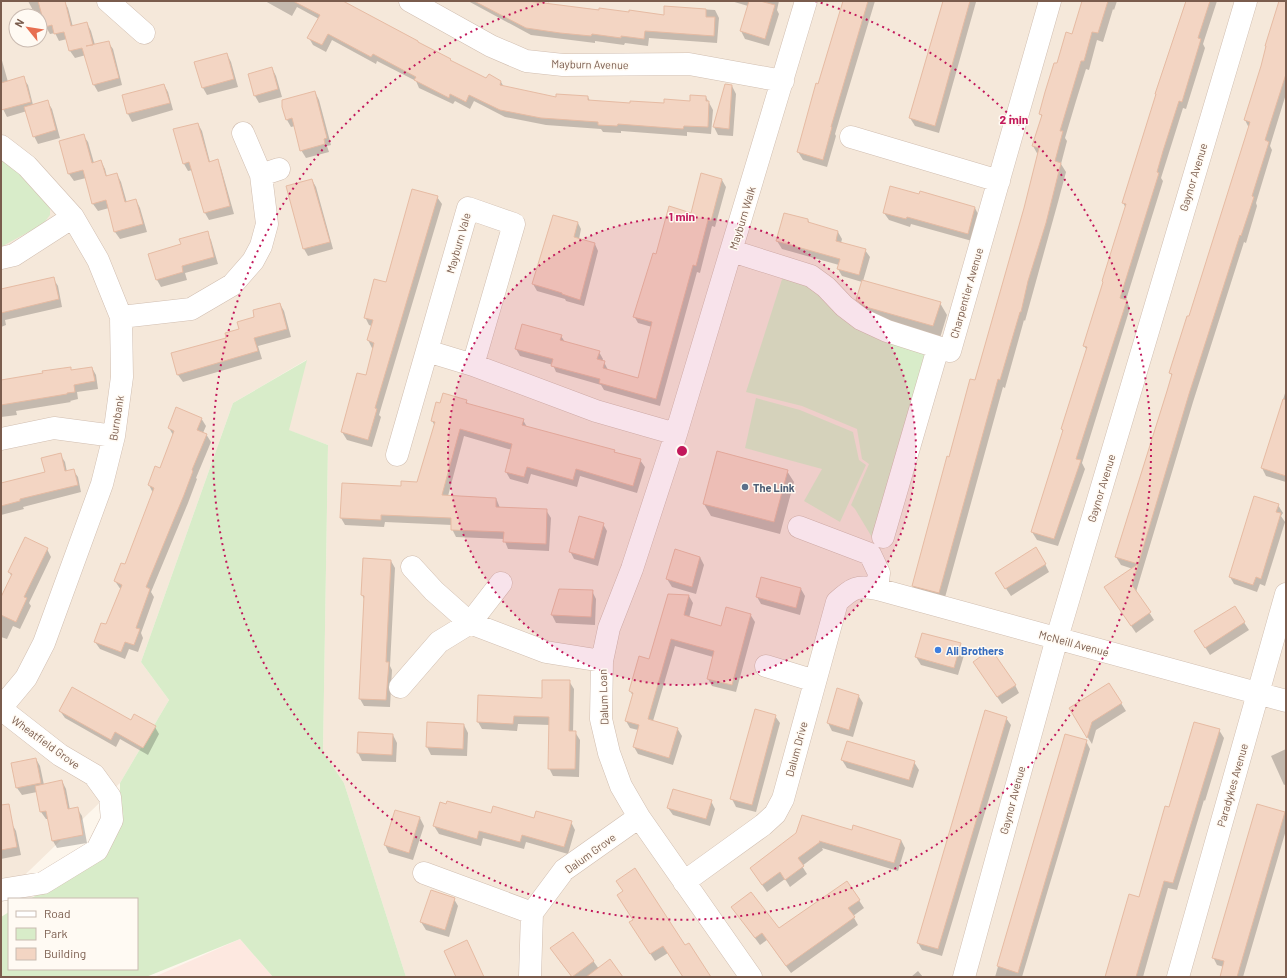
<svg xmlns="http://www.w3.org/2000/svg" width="1287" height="978" viewBox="0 0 1287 978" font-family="Barlow,sans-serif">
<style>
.residential{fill:#f5e8da;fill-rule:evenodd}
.commercial{fill:#fde8e0}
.green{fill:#d8ecc9}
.shadow{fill:#0003}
.building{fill:#f3d5c3;stroke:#e6bba3}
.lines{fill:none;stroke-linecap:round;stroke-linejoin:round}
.minor-casing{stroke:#d1beb0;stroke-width:23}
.minor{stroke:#fff;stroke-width:22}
.ring{fill:none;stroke:#c2185b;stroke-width:2;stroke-dasharray:2 4}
.service-dot{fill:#5c6f8a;stroke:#fffaf3;stroke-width:1.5}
.shop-dot{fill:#3f7fe0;stroke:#fffaf3;stroke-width:1.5}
.labels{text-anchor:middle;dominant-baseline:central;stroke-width:3;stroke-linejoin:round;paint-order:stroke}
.street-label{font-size:11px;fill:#7a5c4d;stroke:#fffaf3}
.service-label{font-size:11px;font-weight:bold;fill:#4e5e75;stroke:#fffaf3;text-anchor:start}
.shop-label{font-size:11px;font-weight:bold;fill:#366cbe;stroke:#fffaf3;text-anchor:start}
.centre{fill:#c2185b;stroke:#fffaf3;stroke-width:2}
.ring-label{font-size:12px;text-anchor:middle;font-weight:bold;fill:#c2185b;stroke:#fffaf3;stroke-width:3;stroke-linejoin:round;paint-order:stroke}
</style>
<rect width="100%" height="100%" fill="#fdf6ec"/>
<path class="residential" d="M1,1H1286V977H406L344,783L323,752L328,445L288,430L306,360L233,403L141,662L169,700L120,783L1,898ZM16,16H40V40H16Z"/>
<path class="commercial" d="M240,939L273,977H154Z"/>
<path class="green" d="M1,158L23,176L50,204V215L43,224L1,247Z
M784,273L926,353L879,549L855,509L851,505L869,464L862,459L857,429L802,406L746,392Z
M307,360L289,430L328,445L323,752L344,783L406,977H273L240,939L146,977H1V917L9,912V969H137V899H30L50,887L120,812V783L169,700L141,662L233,403Z
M756,398L800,410L853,432L859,460L866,465L840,522L804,501L822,469L745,448Z"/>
<path class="shadow" d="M28,1H64L68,8L73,27L87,23L91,31L95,45L108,42L113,49L122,85L98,92L94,85L86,55L75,58L70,51L67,39L59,41L55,33L50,34L46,27L43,16H36Z
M265,1H341L418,42L419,44L451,62L487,80L501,82L504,87L557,99L588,97L590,101L631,104H664L690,102L706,97L713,110L711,134L687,132V136L621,131V133L603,132L601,129L546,125L505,117L474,101L470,109L455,101L453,104L419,88L416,81L377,61L376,64L332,40L326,52L313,45L309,38L319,19L297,7L292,16Z
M468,1H531L534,3L630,13L665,16V7L715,10L719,18L717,43L649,38L648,46L625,43L624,45L595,41V43L531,35Z
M731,1H779L777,10L779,14L769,46L745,39L741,31L748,6Z
M844,1H875L835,134L836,136L827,167L803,160L798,152Z
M944,1L976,2L939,133L915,126L910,118Z
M1084,1H1117L1114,10L1113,9L1103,42L1097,40L1089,70L1086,69L1076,101L1065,138L1067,141L1061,164L1066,172L1058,202L1025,321L1024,320L1005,388L1003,387L944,601L918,594L913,586L950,458L975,381L1025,209L1038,155L1033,146L1042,117L1040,114L1058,65L1073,35Z
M1186,1H1217L1203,44L1205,48L1186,109L1183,108L1161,178L1163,181L1126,300L1130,308L1082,463L1085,469L1058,546L1037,540L1032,532L1063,432L1062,429L1087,350L1084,346L1126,208L1123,203Z
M1280,1H1286V94L1270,146L1272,150L1256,203L1257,206L1246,243L1244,242L1193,402L1136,592L1154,620L1136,633L1110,595L1133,569L1121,565L1116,557L1172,376L1170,373L1190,318L1249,128L1245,120L1262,66Z
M227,54L231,62L238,87L207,95L203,88L196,63Z
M1,57L8,82L23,78L28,85L33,105L47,101L52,109L60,138L38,144L34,136L27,111L7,117L1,105Z
M272,68L276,76L282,97L259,103L255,96Z
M164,85L168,92L173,110L132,122L128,114L123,96Z
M726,85L732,86L736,94L733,136L718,135L714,127Z
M315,92L319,100L331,145L327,146L329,152L306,158L301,150L295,126L291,127L287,120L282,101Z
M198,124L202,131L210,162L217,160L221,168L234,214L209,220L205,213L193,170L188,171L184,164L174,130Z
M83,135L88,142L94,163L101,161L105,169L107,177L117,174L121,182L127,203L136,200L140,208L147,232L120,239L115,232L109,208L98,211L93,204L86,178L74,181L69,174Z
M312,180L316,187L333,249L308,256L304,249Z
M722,180L726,187L715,227L712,226L700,273L697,272L660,406L604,390L601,385L556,372L553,365L520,356L516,349L561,336L565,342L599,352L603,359L602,362H604L608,370L638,379L652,327L638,323L634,316L657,255Z
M920,195L975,208L979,216L972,241L911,224L910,227L889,220L884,213Z
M437,197L442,204L379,415L381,417L372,447L347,440L342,432L366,376L374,348H372L368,340L372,326L369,325L365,317L387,283Z
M808,220L810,224L838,232L842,239L841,243L865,250L870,257L863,281L940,303L947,315L940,338L874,319L864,311L857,299L862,282L842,276L838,269L839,265L782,249L777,241Z
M578,223L581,229L579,239L595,244L598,251L584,306L566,301L565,299L537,291L533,284Z
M207,233L211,240L218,264L185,273L187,280L161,287L157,280L182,245Z
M53,278L58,286L62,307L5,320L6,325L1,327V291Z
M280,304L284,311L291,337L258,346L262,359L183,382L178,375L173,354L227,339L256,318Z
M70,368L72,371L92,368L96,375L98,389L77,392L78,399L70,401L71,402L16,411L17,415L1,417V381L44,374Z
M1286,390V482L1266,476L1262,468Z
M466,401L469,405L523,420L527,427L614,451L615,453L640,460L645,467L637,493L580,476L577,487L531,474L528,484L510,479L506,472L512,450L464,436L448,496L496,498L500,508L546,510L551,518L549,551L508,549L504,539L456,537L452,529V525L385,522L384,527L345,525L341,518L402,487L418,483L435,426L432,421L440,404Z
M201,418L206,426L203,433L206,434L211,442L196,478L197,479L188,503L151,592L154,597L141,633L143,638L138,652L129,649L125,659L100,649L95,642L107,626L121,590L115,581L126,565L153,493L149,485L160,469L173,435L169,428Z
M60,454L65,462L67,472L73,470L78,477L81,492L23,507L24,509L1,515V484L46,472Z
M787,471L794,482L780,534L711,516L704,504Z
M1278,505L1283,513L1281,516L1285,522L1265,586L1260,584L1257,592L1234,584L1230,577Z
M603,524L607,531L598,566L574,559L570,551Z
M47,549L51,557L29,603L31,606L20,629L13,626L7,639L1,637V599L12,577L9,572Z
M700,557L704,565L696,594L672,587L667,579Z
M391,561L395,568L390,666L392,670L390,707L364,706L360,699L364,599L362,595Z
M1045,564L1049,572L1011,596L1001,581Z
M801,589L805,596L800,615L761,604L757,597Z
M559,590L592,591L596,599L595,625L556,623L552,615Z
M668,595L689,596L693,603L689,618L721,627L750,614L755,622L736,692L712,686L708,679L713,657L675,646L653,721L677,728L682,736L673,765L638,754L634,747L638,730L630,728L626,721L633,696L630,691L650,660Z
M1234,607L1249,630L1210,655L1200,639Z
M960,644L965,652L958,675L921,665L916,657Z
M978,669L1015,685L1019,693L1002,704Z
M569,681L574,689L573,732H575L580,740L579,777L553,776L549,768L550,725L518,724L517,731L482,729L478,722L543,699Z
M1109,684L1126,711L1096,730L1092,744L1074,716Z
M858,695L863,703L853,737L832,731L828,723Z
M60,711L132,721L155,727L159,734L148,755L120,739L116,747L65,718Z
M775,716L780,723L756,812L736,807L732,799Z
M1006,718L1011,725L942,956L922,950L918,943Z
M464,725L468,733L467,756L431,755L427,747Z
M1219,730L1224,738L1205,801L1204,800L1177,890L1168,888L1143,977H1107L1139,898L1170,809Z
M393,735L397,743L396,762L362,761L358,753Z
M1066,735L1086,741L1090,749L1022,977H995Z
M1286,749V784L1284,785L1271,756Z
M36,759L40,766L44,785L62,781L66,789L70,810L77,808L82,816L87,843L57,848L53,841L49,819H46L41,812L37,792L22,795L17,788Z
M842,760L914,762L919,770L913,788L847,768Z
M711,801L715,809L710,826L673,815L668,808Z
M396,811L420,818L424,826L413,860L389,853L385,845Z
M1284,813L1286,816V830L1243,977H1221L1224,967L1217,965L1213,957Z
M535,819L571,822L575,830L568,854L526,842L524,849L483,838L481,846L439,834L434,826Z
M12,824L16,831L21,855L1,859V826Z
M852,831L901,840L905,848L898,871L822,848L823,850L802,866L807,874L790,887L785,879L767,892L751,869L797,834Z
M847,882L864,908L853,916L858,925L791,973L767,940L760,945L737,914L779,930Z
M618,896L685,947L710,977H683L668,953L655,961L635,930L634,921Z
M454,899L458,906L449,937L426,930L421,922Z
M573,933L599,969L621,977H572L556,956Z
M918,971L923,977H911Z"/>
<path class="building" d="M38,1H65L71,26L87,22L93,45L86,46L109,41L119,78L93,85L82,48L69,51L64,32L54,34L52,25L45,27Z
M293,1H343L418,41V42L451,59L450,60L486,78L489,74L501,81L500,85L556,97V94L588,96V100L630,103V101L664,103V99L690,101V95L706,96V101H709L708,127L684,126L683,129L618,124L617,126L598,125V122L541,118L500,110L469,95L466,102L450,94L449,98L414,80L416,77L373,54L371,57L328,34L322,45L307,38L320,15Z
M474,1H528L599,10V8L629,12V10L664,15V6L706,9V17H715L714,36L645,31L644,39L621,36V38L592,34L591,36L560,33L526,28Z
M749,1H760L775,5L765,39L740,31Z
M843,1H868L831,127H832L823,160L797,152L816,83L818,84Z
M943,1H970L935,126L909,118Z
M1082,1H1108L1098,33L1092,32L1084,61H1081L1060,131H1063L1055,161L1061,163L1046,223L1028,281L1021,312H1020L1000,380L998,379L939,593L912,586L947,456L949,457L970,379L975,380L1024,208L1039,148L1032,146L1042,115L1039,114L1045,92L1054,63H1057L1066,32L1072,34Z
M1186,1H1210L1198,38L1201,39L1182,102L1179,101L1163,151L1157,172L1159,173L1120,298L1127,300L1076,459L1081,460L1054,539L1031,532L1063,430L1061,429L1087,347L1083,346L1103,282L1102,281L1126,204L1122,203L1156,94H1155Z
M1279,1H1286V74L1265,140L1269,142L1252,196L1254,197L1241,236L1240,235L1189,394L1132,585L1151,612L1131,626L1104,587L1138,564L1115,557L1167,391L1172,374L1169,373L1187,316H1189L1250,122L1244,120L1261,66L1266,46H1265Z
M227,53L234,79L202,88L194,62Z
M272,67L278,89L254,96L248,74Z
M24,76L31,102L1,110V83Z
M164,84L170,103L127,114L122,95Z
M725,84L732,85L729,129L713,127Z
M315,91L327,138L324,139L325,144L300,151L292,118L286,120L282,107V100Z
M48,100L56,130L33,137L24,107Z
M198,123L209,162L218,159L230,206L204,213L189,162L183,164L173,129Z
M84,134L92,163L101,160L106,176L117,173L125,202L136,199L143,224L114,232L106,200L92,204L83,170L68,174L59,141Z
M701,173L722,179L711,221L708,220L696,266L693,265L656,399L599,383L600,379L551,366L553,359L515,349L522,324L562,335L560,340L600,351L597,359L605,361L603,368L638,378L652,322L633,317L653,253L656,254L669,206L691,213Z
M312,179L330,242L303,249L286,186Z
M890,186L919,194L920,191L975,207L968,234L907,217L906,219L883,213Z
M412,189L438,196L375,408L377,409L368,440L341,432L357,373L366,375L374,343L367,340L373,320L364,318L374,279L386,282Z
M784,213L808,219V222L838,231L836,241L866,249L859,275L837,269L840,259L776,241Z
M553,215L578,222L574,237L595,243L580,300L562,294V293L532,284Z
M208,231L214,257L182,266L183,272L156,280L148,254L181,244L179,239Z
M54,277L59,299L1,313V289Z
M862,280L941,302L933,326L866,307L856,300Z
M280,303L287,329L254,338L258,351L177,375L171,353L226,338L225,333L239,329L237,322L254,317L253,310Z
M71,367V370L92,367L95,381L74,385L75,392L67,393V394L1,405V380L43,373L42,371Z
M443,393L467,400L466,403L524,419L522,425L615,450L614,452L641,459L633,486L576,469L573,480L527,467L524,477L505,472L512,444L460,429L442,495L496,498V507L547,509L546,544L503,542L504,532L451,530V518L381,515V520L340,518L342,483L401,486V481L417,482L435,422L431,421L436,402L440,403Z
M1283,399L1286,400V476L1261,468Z
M176,407L202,418L197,430L207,434L192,470L193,471L184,495L146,587L150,589L136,628L140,629L134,645L125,642L121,652L94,642L101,623L106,624L122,585L114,581L121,563L125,564L154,488L148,485L155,466L160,468L174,431L168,428Z
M717,451L788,470L774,522L703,504Z
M61,453L65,471L74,469L78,485L20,499V501L1,506V483L45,472L41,458Z
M1254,496L1279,504L1276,512L1281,513L1261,579L1256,577L1253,585L1229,577Z
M579,516L604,523L594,559L569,552Z
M25,537L48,548L24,597L27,598L16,622L1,615V597L12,574L8,572Z
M1036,547L1046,564L1005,589L995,573Z
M675,549L700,557L692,587L666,579Z
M363,558L391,560L386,662H389L386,700L359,699L364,596L361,595Z
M761,577L801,588L796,608L756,597Z
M559,589L593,590L591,617L551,615Z
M668,594L689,595L684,615L721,626L726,607L751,614L732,685L707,679L714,651L671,639L648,719L678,728L669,758L633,747L639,725L625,721L633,693L629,691L639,656L649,659Z
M1235,606L1245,622L1205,648L1194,631Z
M922,633L961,643L954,668L915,657Z
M991,649L1016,685L997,697L973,662Z
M542,680H570L569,731H576L575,769H548L549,717L514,716L513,724L477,722L478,695L542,698Z
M1109,683L1122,703L1092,722L1087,738L1069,708Z
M72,687L131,720L134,714L156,726L143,748L115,732L111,740L59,711Z
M837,688L859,695L849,730L827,723Z
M755,709L776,715L752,805L730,799Z
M985,710L1007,717L938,949L917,943Z
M427,722L464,724L463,749L426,747Z
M1194,722L1220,729L1173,883L1164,881L1136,977H1105L1129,894L1139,897L1165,806L1169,807Z
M358,732L393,734L392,755L357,753Z
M1065,734L1087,740L1018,973L997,966Z
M847,741L915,761L909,780L841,760Z
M36,758L41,783L16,788L11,763Z
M62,780L68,809L78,807L83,835L52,841L46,811L40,812L35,786Z
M673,789L712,800L706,819L667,808Z
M447,801L491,813L493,806L534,818L536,811L572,821L564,847L522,835L520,842L479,831L477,839L433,826L440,802L446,804Z
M9,804L17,847L1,850V805Z
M1257,804L1285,812L1237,977H1220L1224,961L1212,958Z
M395,810L420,817L409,853L384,845Z
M802,815L852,830L853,825L901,840L894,863L819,841L820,842L798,858L804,866L785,880L780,872L762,885L750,868L796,833Z
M635,868L685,945L689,943L711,977H683L663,946L650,954L629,922L633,920L617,895L623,891L616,881Z
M847,881L860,900L848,908L855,917L786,966L762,933L755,938L731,907L751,892L779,928Z
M431,890L455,898L445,930L420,922Z
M573,932L594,961L572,977L550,948Z
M467,940L484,977H456L444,951Z
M610,959L623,977H586Z"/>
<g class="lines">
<defs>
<path id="minor" d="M108,1L144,33
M410,1L491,46L526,61L563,65L689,64L783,81
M851,137L999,181
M1,146L27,166L73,217L98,260L121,317L122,377L114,436L102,484L44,643L26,678L1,708
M261,175L279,169
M732,251L811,276L826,287L844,306L861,319L887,331L950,351L1050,1
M1,258L14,255L73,217
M121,317L191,309L232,285L253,261L261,246L267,224L261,175L243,133
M427,351L473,365L596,411L676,434
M1,439L54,428L114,436
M397,455L468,208L514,224L473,365
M799,527L870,554L879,573L877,589
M883,537L938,348
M412,567L434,591L470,623L546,652L602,661
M766,666L815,681
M400,687L439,642L470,623L501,583
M1,709L60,755L94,775L110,797L112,820L97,850L43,883L1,890
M424,873L532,913
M684,882L763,825L775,814L783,799L837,602C852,588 857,585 877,589L1286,701
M530,977L532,913L564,870L639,817
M751,977L639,817L621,786L609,753L601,719L602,661L609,628L632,569L676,434L806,1
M964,977L1057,638L1246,1
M1178,977L1286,594"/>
</defs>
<use href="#minor" class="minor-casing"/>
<use href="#minor" class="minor"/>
</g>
<circle cx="682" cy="451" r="234" fill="#c2185b" fill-opacity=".12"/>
<g class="ring">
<circle cx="682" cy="451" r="234"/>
<path d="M815 1A469 469 0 1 1 549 1"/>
</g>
<circle class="service-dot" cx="745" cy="487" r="4"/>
<circle class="shop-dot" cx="938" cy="650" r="4"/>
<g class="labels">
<g class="street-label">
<text transform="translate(590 64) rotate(1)">Mayburn Avenue</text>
<text transform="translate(1193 177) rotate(-73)">Gaynor Avenue</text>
<text transform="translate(742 218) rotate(-73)">Mayburn Walk</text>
<text transform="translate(458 243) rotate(-74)">Mayburn Vale</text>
<text transform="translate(966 293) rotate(-74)">Charpentier Avenue</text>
<text transform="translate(116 418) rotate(-81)">Burnbank</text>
<text transform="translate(1101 488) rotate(-73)">Gaynor Avenue</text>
<text transform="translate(1074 643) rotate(15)">McNeill Avenue</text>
<text transform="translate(603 697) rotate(-92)">Dalum Loan</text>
<text transform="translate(46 742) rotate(36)">Wheatfield Grove</text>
<text transform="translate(796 749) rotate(-75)">Dalum Drive</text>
<text transform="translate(1232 785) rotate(-74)">Paradykes Avenue</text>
<text transform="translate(1012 800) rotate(-75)">Gaynor Avenue</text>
<text transform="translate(590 853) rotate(-36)">Dalum Grove</text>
</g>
<g class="service-label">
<text x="753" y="487">The Link</text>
</g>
<g class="shop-label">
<text x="946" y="650">Ali Brothers</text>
</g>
</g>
<circle cx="682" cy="451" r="6" class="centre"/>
<g class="ring-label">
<text x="1014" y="124">2 min</text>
<text x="682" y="221">1 min</text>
</g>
<rect width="1287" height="978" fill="none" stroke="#7a5c4d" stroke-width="4"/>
<rect x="8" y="898" width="130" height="72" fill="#fffaf3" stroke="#cabbb1"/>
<rect x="16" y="911" width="20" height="6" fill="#ffffff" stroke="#cabbb1"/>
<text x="44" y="918" font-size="12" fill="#7a5c4d">Road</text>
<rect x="16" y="928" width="20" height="12" fill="#d8ecc9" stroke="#cabbb1"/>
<text x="44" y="938" font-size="12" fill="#7a5c4d">Park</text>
<rect x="16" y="948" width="20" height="12" fill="#f3d5c3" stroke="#cabbb1"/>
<text x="44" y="958" font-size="12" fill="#7a5c4d">Building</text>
<g transform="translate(28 28) rotate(300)"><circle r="19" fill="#fffaf3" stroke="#cabbb1"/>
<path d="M0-3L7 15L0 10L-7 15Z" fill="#e76f51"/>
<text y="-6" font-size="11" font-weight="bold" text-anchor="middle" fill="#7a5c4d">N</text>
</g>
</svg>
